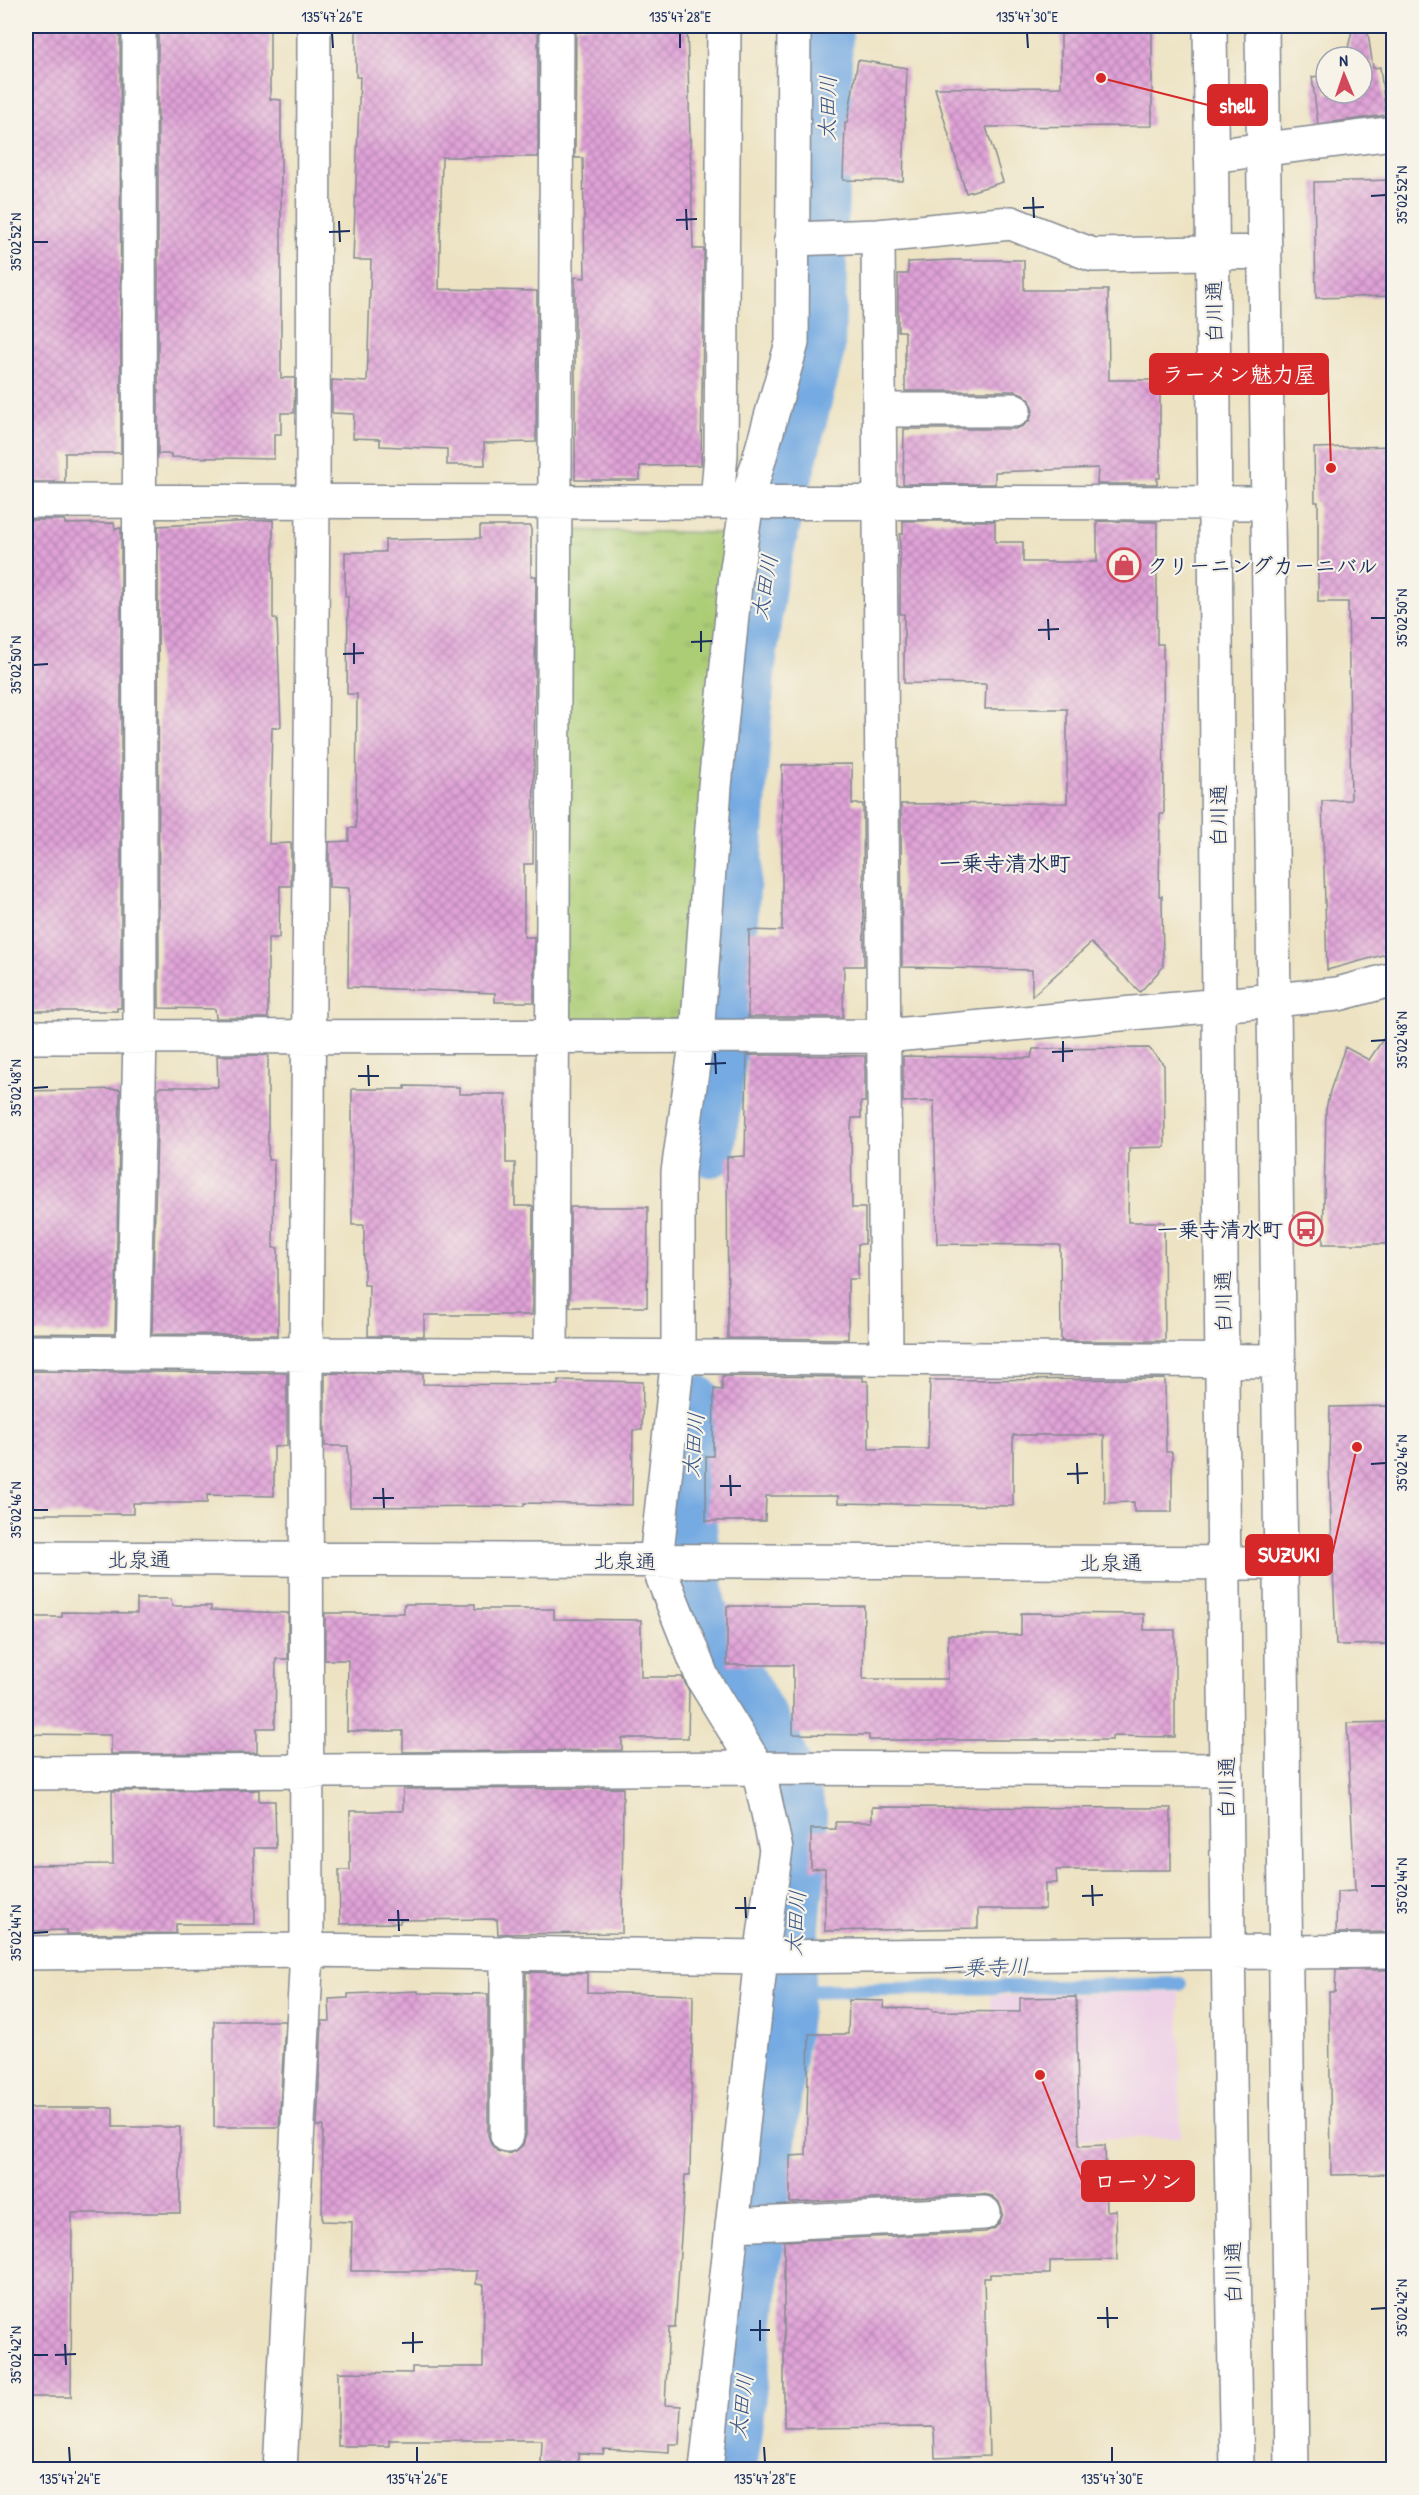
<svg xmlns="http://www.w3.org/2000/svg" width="1419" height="2495" viewBox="0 0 1419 2495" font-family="'Patrick Hand','Klee One',sans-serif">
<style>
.built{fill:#eed0e7}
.park{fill:url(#park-tufts);stroke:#647e6a;stroke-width:1.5}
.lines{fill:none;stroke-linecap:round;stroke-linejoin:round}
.stream{stroke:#75aae2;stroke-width:14}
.canal{stroke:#75aae2;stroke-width:48}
.building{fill:url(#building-cross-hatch)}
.minor-casing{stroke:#848990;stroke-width:36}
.minor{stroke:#fff;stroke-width:33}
.ticks{fill:none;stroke:#1b2f5e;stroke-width:2}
.labels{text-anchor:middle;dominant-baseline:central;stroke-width:4.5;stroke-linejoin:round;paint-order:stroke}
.street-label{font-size:21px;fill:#1b2f5e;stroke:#f7f3e8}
.poi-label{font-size:21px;font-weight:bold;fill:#1b2f5e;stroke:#f7f3e8;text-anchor:start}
.water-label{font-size:22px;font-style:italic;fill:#365486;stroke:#f7f3e8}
.neighbourhood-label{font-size:22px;font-weight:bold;fill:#1b2f5e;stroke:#f7f3e8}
.leader{fill:none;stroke:#d62828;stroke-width:2}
.callout-dot{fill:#d62828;stroke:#f7f3e8;stroke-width:2}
.callout{fill:#d62828;stroke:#d62828;stroke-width:2}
.callout-label{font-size:22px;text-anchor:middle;font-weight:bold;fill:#fff}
.neatline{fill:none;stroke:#1b2f5e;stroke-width:2}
.ticks-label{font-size:15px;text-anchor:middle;fill:#1b2f5e}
</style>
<defs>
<pattern id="park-tufts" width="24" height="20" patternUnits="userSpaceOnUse" patternTransform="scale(1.5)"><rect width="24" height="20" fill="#accd76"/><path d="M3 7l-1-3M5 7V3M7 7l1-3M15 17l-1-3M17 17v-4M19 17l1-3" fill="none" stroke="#93b068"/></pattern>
<pattern id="building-cross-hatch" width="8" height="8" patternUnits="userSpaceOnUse" patternTransform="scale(1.5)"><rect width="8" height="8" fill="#e0a2d7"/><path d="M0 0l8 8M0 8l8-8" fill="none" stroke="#b584b2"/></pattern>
</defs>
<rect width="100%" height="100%" fill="#f7f3e8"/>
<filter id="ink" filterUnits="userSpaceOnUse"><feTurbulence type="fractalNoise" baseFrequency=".0167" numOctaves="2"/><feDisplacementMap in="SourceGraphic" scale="12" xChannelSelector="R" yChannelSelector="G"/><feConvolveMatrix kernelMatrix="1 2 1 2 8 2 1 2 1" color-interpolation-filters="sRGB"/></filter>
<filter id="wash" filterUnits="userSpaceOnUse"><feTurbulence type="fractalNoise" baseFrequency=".008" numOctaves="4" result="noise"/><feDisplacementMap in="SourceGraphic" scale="24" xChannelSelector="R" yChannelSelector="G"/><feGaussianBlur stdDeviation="1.35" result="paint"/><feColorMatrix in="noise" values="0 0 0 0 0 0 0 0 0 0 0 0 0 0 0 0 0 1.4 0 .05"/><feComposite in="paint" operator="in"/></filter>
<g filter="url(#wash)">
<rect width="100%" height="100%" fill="#ede3c3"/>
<path class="built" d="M1179,1992L1181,2137L994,2141L991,1996Z"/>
<path class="park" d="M558,530L730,533L684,1019H560Z"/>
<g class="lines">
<path class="stream" d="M790,1991L1180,1984"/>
<path class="canal" d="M711,1153L727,1020L751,674L763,578L821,349L829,26
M697,1399L689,1490L702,1609L780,1748L803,1813L802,1863L790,1991L733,2470"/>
</g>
<g id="blocks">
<path class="building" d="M26,26H120L121,453H65V482H26Z
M158,26H270V99L281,100V378H295L294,413H281V434H274V459L171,457V454H158Z
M356,26H538V157H442L439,289L537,291L536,442L484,443L485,465H447V449L380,446V439L353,438L354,414L332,413V380L367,382L371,260H353L360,77H356Z
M576,26H687L693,249H704L701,465L640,466V480H575V277L585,278L583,158H575Z
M1061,26H1152V126L986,127L1003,182L966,193L935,88L1061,87Z
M1353,26H1367L1373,68L1380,67L1386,115L1318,124L1312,77L1326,75V93H1362V57H1346Z
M858,60L907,68L903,181L843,180L845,123H847Z
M1394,180V296L1316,298L1314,182Z
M952,260H1024V290H1108L1109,380H1160V478H1157V484H1097L1098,468L995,472V484H903L904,429H1015L1023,426L1030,420L1033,411L1030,400L1023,394L1015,391H905V331H898V274H908V262Z
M1394,446V952L1327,970L1322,801L1351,800L1348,602H1318V502H1315L1314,448Z
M26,520H65V524L114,523L115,529L121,528V1008H117V1011H26Z
M273,520V618L277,619L281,727L272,728L269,844L291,843V886H280L279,938H268V1018H216L215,1009L159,1008L158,526Z
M903,521H995V542H1023V562H1097V521L1157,522V644H1163L1164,814H1160L1159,896H1162L1163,967L1140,992L1091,943L1032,996V970L902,967L901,804L1067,803V709H985L986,684L904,683V614H900V534H903Z
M480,526H531V576H536L533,864H524V937H534V1002H495V993L348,987L349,888L329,887V842L349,841V828H356L357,694H347L348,596H345V552H385V540L480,538Z
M852,764V804H863L864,966H844L843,1017H748L749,930L782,931V765Z
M1394,1023V1244H1323L1326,1109L1330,1091L1345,1047L1369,1060Z
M1149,1048L1164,1065L1165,1147L1129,1148L1128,1222H1164L1165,1341H1061L1060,1245L937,1244L934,1101L903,1102V1056L1031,1058L1033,1049Z
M268,1055V1160H274L273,1248H278V1335L152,1334L158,1089L160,1087H218L217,1056Z
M747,1055L865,1056V1102H861V1118H852L851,1128L852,1208H865V1244H858V1279H848V1339L728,1338L727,1157L745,1156Z
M405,1086L459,1087V1094H506V1163H515V1206H533L532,1315H424V1336H368L369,1285H364V1225H352V1089H405Z
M120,1089L115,1334L26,1333V1091Z
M570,1207H648L647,1307H570Z
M26,1371L287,1373V1446L274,1447V1496L207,1495V1503H133V1514H26Z
M325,1373L423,1374V1384L558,1385V1380L643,1382L642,1430H633L632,1505L524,1503V1506L350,1507L348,1446H325Z
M722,1376L863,1377V1381H868L869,1449H928L930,1380L1165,1379L1166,1452H1172V1512H1134V1502L1105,1503L1104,1435H1013V1506L838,1503V1496H766L765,1521H706V1456H713L714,1389L722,1390Z
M1394,1406V1644L1336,1645L1329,1467L1330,1407Z
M137,1599H171L172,1606H211V1610L288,1613V1659H276L275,1728H257V1753L111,1754V1735L26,1734V1617H62V1612L137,1613Z
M404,1604H475V1609H554V1619L641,1620V1677H682L689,1691L688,1738H622V1750L403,1752V1731H347L348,1660H325V1613H404Z
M727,1606H864L863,1679H948V1635H1021V1613L1144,1614V1630H1175V1737L1112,1736V1740H869V1735L793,1734V1665H727Z
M1394,1722V1932L1336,1933L1337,1892L1355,1891L1347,1723Z
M623,1788L622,1933L498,1934L497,1919L400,1920V1923L340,1924L339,1870H350V1811H403V1789Z
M259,1790V1801H275L276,1848H254L255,1924H176V1933L66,1934V1930L26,1931V1865L113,1864L112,1791Z
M872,1807L1171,1808V1870H1056L1057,1883H1045V1909H978V1928L825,1931V1868L811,1869V1829H836L835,1822H872Z
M1336,1970H1394V2174L1331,2175L1329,1992H1335Z
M526,1972L587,1973V1992L693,1995L690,2175H685L675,2328H669L665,2405L681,2406L679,2444H669V2453L604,2449L603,2454L578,2453V2463H541L542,2440H389V2446H338V2372L412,2373V2367H483L484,2285L476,2284L477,2271H351L352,2222L322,2221L323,2126H317L322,2021H330L329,1999L348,1998V1994L418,1991V1993L488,1994V2135L491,2144L497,2151L508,2154L516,2151L523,2145L526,2135Z
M1076,1997L1079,2146L1105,2145L1107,2211L1116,2210L1117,2260L1050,2261V2274H990V2278H984L989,2456L935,2458L934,2427L784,2428V2241L985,2232L995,2228L1000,2222L1003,2213L999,2202L992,2196L983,2194L790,2203V2156L806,2155L809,2034H848L849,2000L884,2001L883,2008L932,2009V2011L1020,2012V1998Z
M214,2021H285L279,2127H214Z
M26,2108H113V2127H180V2213H72L71,2397H26Z"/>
</g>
</g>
<g filter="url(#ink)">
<use href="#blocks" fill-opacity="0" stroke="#848990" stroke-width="1.5"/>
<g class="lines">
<defs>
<path id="minor" d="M1210,26C1220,840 1220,1655 1237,2470
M1262,26C1275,840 1280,1655 1292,2470
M1211,156L1394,133
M878,236L886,1358
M791,239L878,236L1011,223L1093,255L1265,252
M879,410H1014
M26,501L1269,503
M717,502L721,454L724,26
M26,1037L884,1036L1338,994L1394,979
M26,1352L1279,1361
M133,1352L140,1037L139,26
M551,1355L557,26
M26,1558L1281,1563
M26,1773L758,1768L1226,1770
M26,1953L307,1950L761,1957L1394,1951
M507,2135V1952
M732,2225L984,2213
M280,2470L307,1950L306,1354L313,502L314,26
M706,2470L761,1957L776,1849L758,1768L703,1679L656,1561L678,1356V1172L697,1036L715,786L736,575L747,502L792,343L794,26"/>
</defs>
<use href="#minor" class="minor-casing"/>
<use href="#minor" class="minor"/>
</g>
</g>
<path class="ticks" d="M332,33L333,48M680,33V48M1027,33L1028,48M1371,196L1386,195M1033,197L1034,218M1023,208L1044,207M686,209L687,230M676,220L697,219M339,221L340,242M329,232L350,231M33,242H48M1371,618H1386M1048,619L1049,640M1038,630L1059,629M701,631V652M691,642L712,641M354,643V664M343,654L364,653M33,665L48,664M1063,1041V1062M1371,1041L1386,1040M1052,1052L1073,1051M715,1053L716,1074M705,1064L726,1063M368,1065L369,1086M358,1076H379M33,1088L48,1087M1077,1463L1078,1484M1371,1464L1386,1463M1067,1474L1088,1473M730,1475L731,1496M720,1486H741M383,1488L384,1508M373,1498H394M33,1510H48M1092,1885L1093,1906M1371,1886H1386M1082,1896L1103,1895M745,1897L746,1918M735,1908H756M398,1910L399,1931M388,1920H409M33,1933L48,1932M1107,2307L1108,2328M1371,2309L1386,2308M1097,2318H1118M760,2320V2341M750,2330H770M413,2332V2353M402,2343L423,2342M65,2344L66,2365M33,2355H48M55,2355L76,2354M69,2447L70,2462M417,2447V2462M764,2447L765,2462M1112,2447V2462"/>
<defs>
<symbol id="shop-ring" viewBox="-11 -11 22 22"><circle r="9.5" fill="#f7f3e8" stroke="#d1495b" stroke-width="1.5"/><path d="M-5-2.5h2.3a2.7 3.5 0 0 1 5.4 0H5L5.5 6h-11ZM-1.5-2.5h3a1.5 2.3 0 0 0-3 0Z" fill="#d1495b"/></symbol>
<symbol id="bus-ring" viewBox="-11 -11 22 22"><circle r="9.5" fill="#f7f3e8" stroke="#d1495b" stroke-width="1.5"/><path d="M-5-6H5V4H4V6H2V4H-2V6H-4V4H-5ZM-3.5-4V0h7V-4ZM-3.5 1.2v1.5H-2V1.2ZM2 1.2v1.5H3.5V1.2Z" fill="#d1495b"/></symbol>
</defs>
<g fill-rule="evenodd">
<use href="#shop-ring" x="1105" y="546" width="38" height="38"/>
<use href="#bus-ring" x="1287" y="1210" width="38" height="38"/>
</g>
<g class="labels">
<g class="street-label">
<text transform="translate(1214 312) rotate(-91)">白川通</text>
<text transform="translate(1218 816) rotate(-90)">白川通</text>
<text transform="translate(1223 1302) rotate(-91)">白川通</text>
<text x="139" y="1559">北泉通</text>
<text transform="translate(625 1561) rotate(1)">北泉通</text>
<text x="1111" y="1562">北泉通</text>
<text transform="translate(1226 1788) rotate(-90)">白川通</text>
<text transform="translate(1233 2273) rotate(-91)">白川通</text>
</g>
<g class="poi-label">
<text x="1147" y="565">クリーニングカーニバル</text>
<text x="1283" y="1229" text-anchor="end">一乗寺清水町</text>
</g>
<g class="water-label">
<text transform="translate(827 108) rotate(-89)">太田川</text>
<text transform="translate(764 587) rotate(-80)">太田川</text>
<text transform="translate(693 1445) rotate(-85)">太田川</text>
<text transform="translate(795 1923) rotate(-86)">太田川</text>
<text transform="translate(985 1967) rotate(-1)">一乗寺川</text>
<text transform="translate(741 2406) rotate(-83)">太田川</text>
</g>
<g class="neighbourhood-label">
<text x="1005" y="863">一乗寺清水町</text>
</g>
</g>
<path class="leader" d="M1101 78L1208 105M1331 468L1328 374M1357 1447L1332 1555M1040 2075L1082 2181"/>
<g class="callout-dot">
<circle cx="1101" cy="78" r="6"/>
<circle cx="1331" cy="468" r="6"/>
<circle cx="1357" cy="1447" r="6"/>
<circle cx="1040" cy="2075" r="6"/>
</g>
<g class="callout">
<rect x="1208" y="85" width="59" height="40" rx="6"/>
<rect x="1150" y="354" width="178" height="40" rx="6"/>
<rect x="1246" y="1535" width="86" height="40" rx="6"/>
<rect x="1082" y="2161" width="112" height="40" rx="6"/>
</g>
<g class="callout-label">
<text x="1237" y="113">shell</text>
<text x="1239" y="382">ラーメン魅力屋</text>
<text x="1289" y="1562">SUZUKI</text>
<text x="1138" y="2189">ローソン</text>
</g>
<rect width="1419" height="2495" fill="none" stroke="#f7f3e8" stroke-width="66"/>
<g transform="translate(1344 75) rotate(358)"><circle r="28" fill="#f7f3e8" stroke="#9fa5b1" stroke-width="1.5"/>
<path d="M0-4.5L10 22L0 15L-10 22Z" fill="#d1495b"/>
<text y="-9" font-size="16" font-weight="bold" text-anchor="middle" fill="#1b2f5e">N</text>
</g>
<rect x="33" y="33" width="1353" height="2429" class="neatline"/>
<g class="ticks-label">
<text x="332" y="22">135°47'26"E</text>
<text x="680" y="22">135°47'28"E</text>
<text x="1027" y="22">135°47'30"E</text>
<text transform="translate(1402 195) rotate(-90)" y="5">35°02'52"N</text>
<text transform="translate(16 242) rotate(-90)" y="5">35°02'52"N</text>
<text transform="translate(1402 618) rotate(-90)" y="5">35°02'50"N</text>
<text transform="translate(16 665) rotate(-90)" y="5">35°02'50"N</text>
<text transform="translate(1402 1040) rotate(-90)" y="5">35°02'48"N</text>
<text transform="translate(16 1088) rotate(-90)" y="5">35°02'48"N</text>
<text transform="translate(1402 1463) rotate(-90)" y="5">35°02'46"N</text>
<text transform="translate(16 1510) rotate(-90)" y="5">35°02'46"N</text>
<text transform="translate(1402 1886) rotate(-90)" y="5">35°02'44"N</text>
<text transform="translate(16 1933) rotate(-90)" y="5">35°02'44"N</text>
<text transform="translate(1402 2308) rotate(-90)" y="5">35°02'42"N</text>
<text transform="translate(16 2355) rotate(-90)" y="5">35°02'42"N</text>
<text x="70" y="2484">135°47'24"E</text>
<text x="417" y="2484">135°47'26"E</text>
<text x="765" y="2484">135°47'28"E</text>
<text x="1112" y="2484">135°47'30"E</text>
</g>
</svg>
